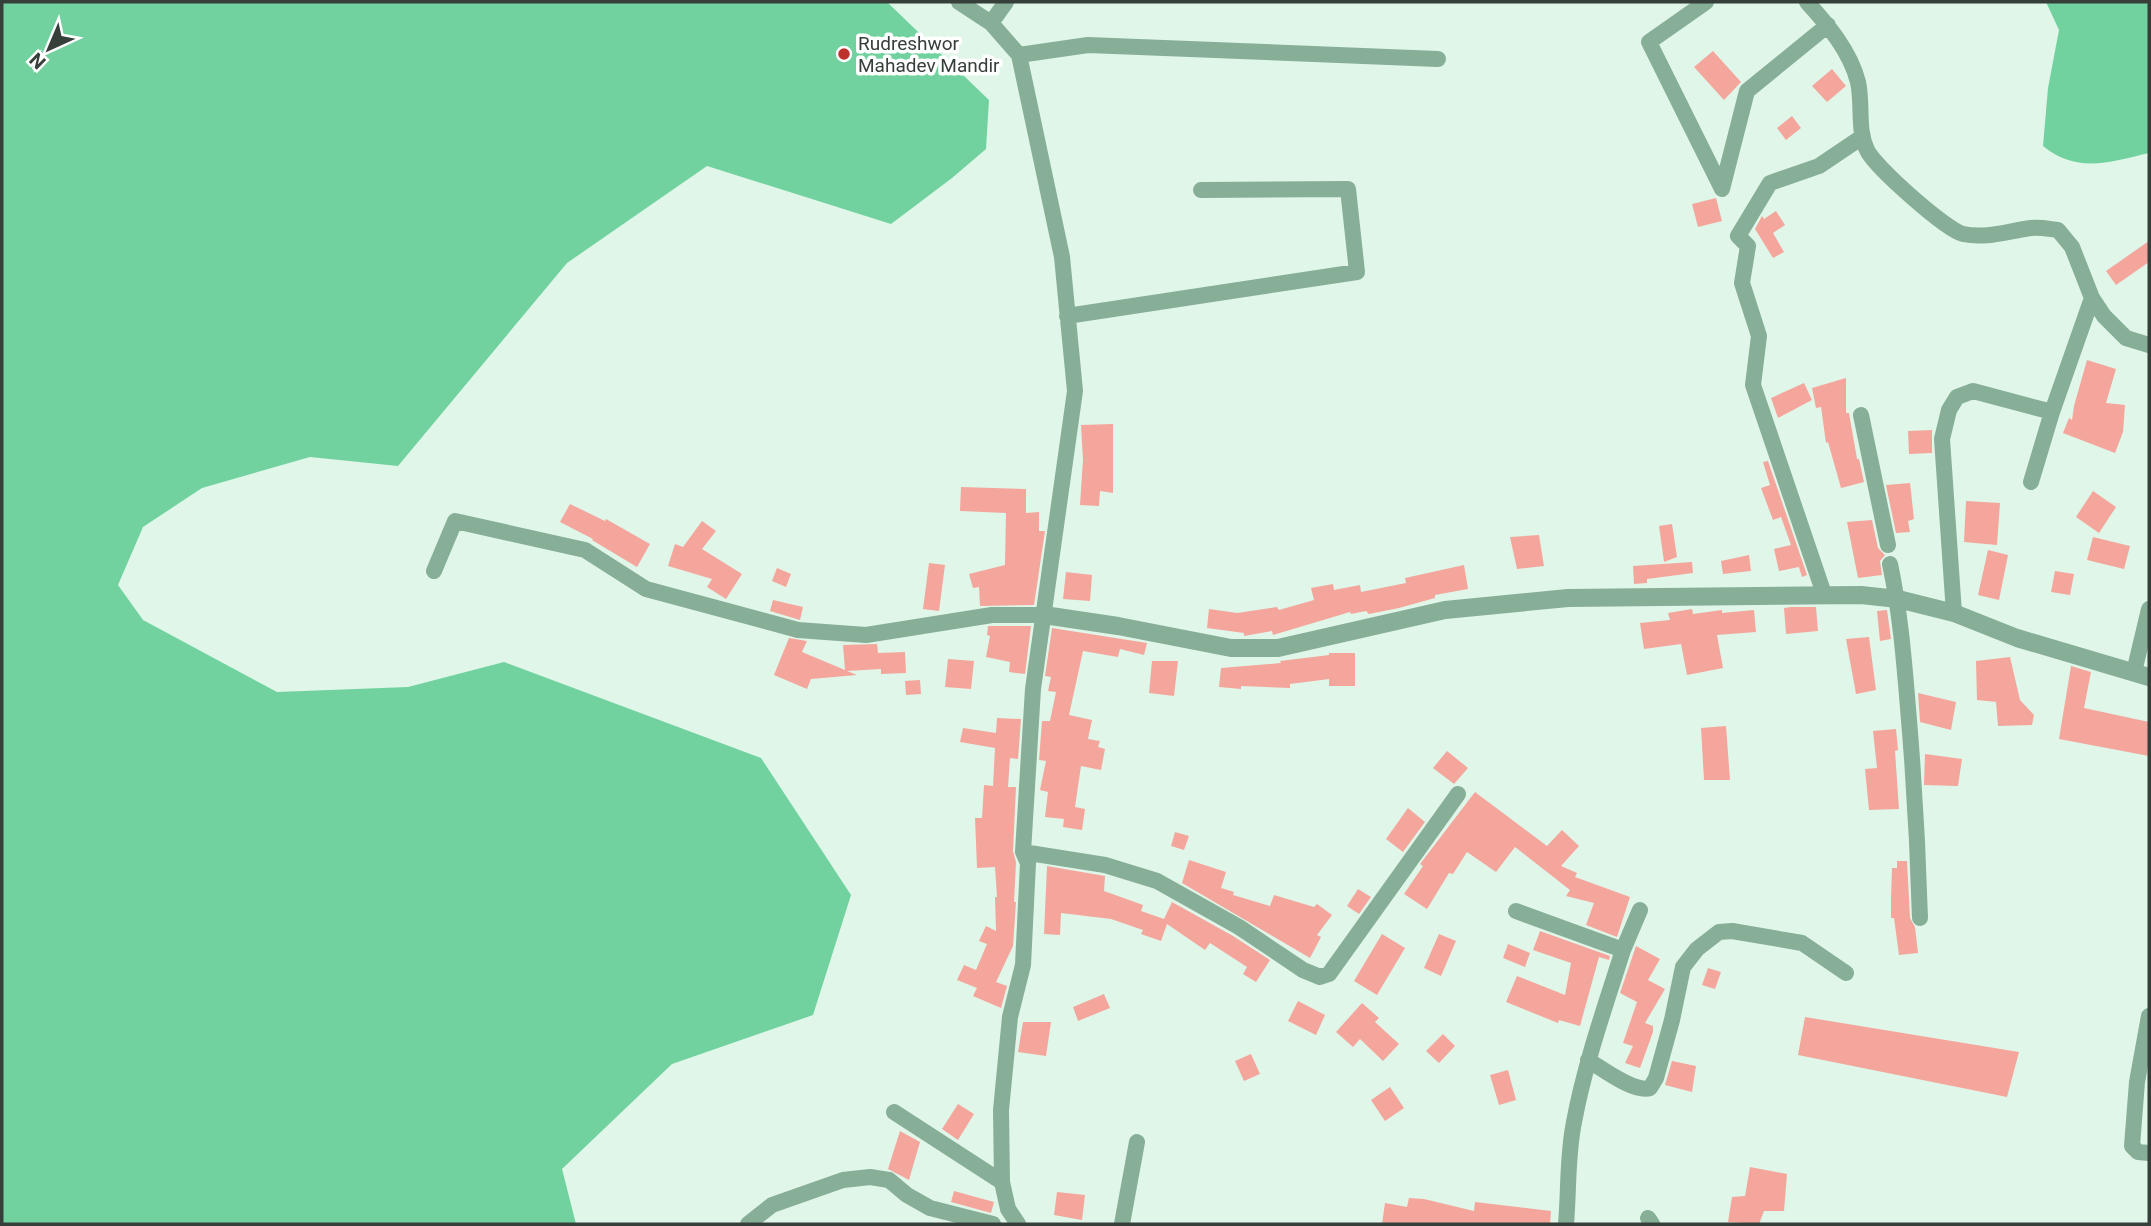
<svg xmlns="http://www.w3.org/2000/svg" width="2151" height="1226" viewBox="0 0 2151 1226" font-family="Roboto,sans-serif">
<style>
.forest{fill:#71d29f}
.building{fill:#f4a69c}
.lines{fill:none;stroke-linecap:round;stroke-linejoin:round}
.minor{stroke:#87ae97;stroke-width:16}
.tertiary{stroke:#87ae97;stroke-width:18}
.poi-dot{fill:#be302c;stroke:#fff;stroke-width:2.5}
.labels{text-anchor:middle;dominant-baseline:central;stroke-width:7;stroke-linejoin:round;paint-order:stroke}
.poi-label{font-size:19px;fill:#373f3a;stroke:#fff;text-anchor:start}
</style>
<rect width="100%" height="100%" fill="#e0f6e9"/>
<path class="forest" d="M2,2H887L989,100L986,149L952,178L891,224L707,166L567,263L398,466L310,457L202,488L143,527L118,585L143,620L277,692L408,687L504,662L761,758L851,895L813,1015L672,1064L562,1169L576,1224H2Z
M2046,2H2149V153C2110,162 2077,174 2043,146L2048,88L2059,30Z"/>
<path class="building" d="M1713,51L1741,82L1724,100L1694,67Z
M1832,69L1846,86L1827,102L1812,86Z
M1792,116L1801,128L1786,140L1777,128Z
M1716,198L1722,221L1698,227L1692,204Z
M1776,211L1785,225L1773,233L1784,252L1773,258L1755,229L1762,216L1764,219Z
M2149,241V262L2116,285L2106,271Z
M2087,360L2116,369L2106,403L2125,405L2123,432L2115,453L2063,433L2069,418L2072,420L2074,406Z
M1846,378V413H1849L1857,459H1859L1864,482L1841,488L1828,442L1826,443L1821,407L1816,408L1812,388Z
M1804,383L1812,400L1778,418L1771,398Z
M1113,424V493L1100,491L1099,506L1080,505L1083,460L1081,425Z
M1932,430V453L1909,454L1908,431Z
M1768,461L1807,575L1802,577L1799,567L1779,571L1774,549L1791,545L1781,517L1773,520L1761,488L1770,485L1763,462Z
M1910,483L1914,519L1908,521L1910,532L1896,533L1886,485Z
M961,487L1026,489V513L1039,512V531H1045L1034,605L980,606L979,587L973,588L969,574L1005,565L1006,513L960,511Z
M2093,491L2116,507L2099,533L2076,517Z
M1966,501L2000,503L1997,545L1964,542Z
M570,504L605,521L606,519L650,544L637,567L592,540L593,539L560,522Z
M1872,520L1878,548L1885,555L1880,561L1882,575L1858,578L1847,522Z
M702,521L716,531L702,549L742,574L726,599L707,587L712,579L668,566L675,544L683,547Z
M1672,524L1677,557L1664,562L1659,526Z
M1539,535L1544,566L1517,569L1510,537Z
M2093,537L2130,546L2124,569L2087,560Z
M1988,550L2008,555L1999,600L1978,595Z
M1749,555L1751,571L1723,574L1721,561Z
M1692,562L1693,573L1647,579V583L1634,584L1633,566Z
M929,563L945,565L939,611L923,609Z
M1464,565L1468,589L1435,595V598L1399,608L1369,614L1366,611L1351,614L1350,612L1273,635L1272,631L1244,636V633L1207,628L1209,609L1237,613L1277,607L1279,610L1314,600L1311,588L1333,584L1334,590L1360,585L1361,592L1406,583L1405,578Z
M777,568L791,574L786,587L772,581Z
M2055,571L2074,574L2070,595L2051,592Z
M1066,572L1092,575L1090,601L1063,599Z
M773,600L803,607L800,620L770,611Z
M1791,607H1816L1818,631L1786,634L1784,608Z
M1692,609L1693,614L1722,610V613L1754,610L1756,632L1717,635L1723,668L1687,675L1681,644L1644,649L1640,623L1670,620L1668,613Z
M1887,610L1891,639L1880,641L1877,611Z
M988,626H1031L1025,674L1009,672L1010,662L986,657L990,636L987,635Z
M1052,628L1147,643L1144,655L1120,649L1118,657L1083,651L1069,715L1092,720L1088,739L1100,741L1098,747L1105,749L1101,770L1081,766L1075,807L1085,809L1082,830L1063,827L1064,819L1045,817L1048,792L1040,790L1046,761L1039,760L1042,721H1050L1056,692L1048,691L1051,677L1045,676Z
M1869,637L1876,690L1856,694L1846,639Z
M789,638L807,641L802,652L845,670L843,645L877,644L878,653L905,652L906,673L881,674V669L847,671L857,675L811,679L807,689L774,675Z
M1329,653H1355V686H1329V679L1290,684V688L1241,686V689L1219,687L1221,668L1281,663L1280,661L1329,655Z
M2010,657L2020,700L2034,715L2032,725L1998,726L1996,702L1977,700L1976,661Z
M948,659L974,661L971,689L945,687Z
M1152,661H1178L1174,696L1149,693Z
M2071,666L2091,672L2084,708L2149,722V756L2059,739Z
M920,680L921,694L906,695L905,681Z
M1918,693L1956,702L1951,730L1920,722Z
M997,718L1021,719L1018,759L1010,758L1008,787H1016L1013,851L1016,862L1014,902H1016L1013,946L996,982L1007,986L1001,1008L973,996L977,988L957,980L964,965L976,970L987,944L979,941L986,926L996,931L995,897H997L995,867L977,868L975,818H982L984,785L993,786L995,748L960,742L963,728L996,733Z
M1726,726L1730,780H1704L1701,728Z
M1896,729L1898,750L1895,751L1899,809L1869,810L1865,769L1877,768L1873,731Z
M1447,751L1468,768L1454,784L1433,768Z
M1925,754L1962,759L1958,786L1924,785Z
M1475,792L1547,846L1562,830L1579,846L1561,866L1577,873L1575,877L1630,897L1617,937L1586,925L1594,903L1566,896L1570,890L1515,847L1496,872L1467,852L1453,874L1449,873L1427,909L1404,894L1423,866L1420,864Z
M1408,808L1425,822L1403,852L1386,839Z
M1175,832L1189,836L1184,850L1171,846Z
M1189,860L1226,872L1221,888L1234,892L1233,895L1270,906L1274,895L1314,907L1317,904L1332,915L1317,935L1321,937L1310,958L1182,883Z
M1897,861H1907L1910,918L1915,927L1918,953L1899,955L1894,918H1891V898L1892,868H1897Z
M1047,866L1105,876L1104,891L1143,905L1141,911L1164,919L1172,902L1233,936L1270,960L1256,982L1243,974L1247,967L1210,943L1205,950L1167,924L1161,941L1141,934L1143,930L1111,919L1061,913L1060,935L1044,934Z
M1358,889L1371,897L1359,914L1347,906Z
M1540,931L1610,956L1609,960L1599,957L1580,1026L1559,1020L1558,1023L1506,1002L1517,976L1565,995L1571,963L1533,950Z
M1382,934L1405,948L1377,995L1354,981Z
M1439,934L1456,941L1441,976L1424,968Z
M1508,944L1530,953L1525,967L1503,958Z
M1636,946L1660,959L1648,980L1665,989L1645,1023L1653,1026V1032L1640,1068L1625,1063L1633,1046L1623,1043L1637,1002L1620,993Z
M1708,968L1721,972L1715,989L1702,985Z
M1104,994L1110,1008L1078,1021L1073,1007Z
M1298,1001L1325,1015L1316,1035L1288,1021Z
M1362,1003L1379,1018L1375,1022L1399,1044L1383,1061L1360,1039L1353,1047L1336,1032Z
M1805,1017L2019,1052L2007,1097L1798,1055Z
M1023,1022H1051L1046,1056L1018,1052Z
M1443,1034L1455,1046L1439,1063L1426,1051Z
M1251,1054L1260,1074L1244,1081L1235,1061Z
M1672,1061L1696,1066L1692,1092L1665,1085Z
M1508,1070L1516,1100L1499,1105L1490,1075Z
M1390,1087L1404,1108L1385,1121L1371,1100Z
M958,1104L974,1114L958,1140L942,1129Z
M900,1131L920,1142L909,1180L888,1169Z
M1750,1167L1787,1174L1784,1211H1764L1759,1224L1728,1222L1732,1197L1745,1196Z
M954,1191L994,1202L991,1213L951,1202Z
M1057,1192L1085,1195L1082,1220L1054,1215Z
M1409,1198L1424,1199L1474,1211L1475,1202L1551,1211L1550,1224H1382L1385,1203L1407,1207Z"/>
<g class="lines">
<path class="minor" d="M959,2L991,23L1019,55L1062,257L1075,391L1033,689L1023,852L1028,863L1023,965L1010,1017L1001,1110L1002,1182L1008,1209L1018,1224
M1706,2L1649,42L1722,189L1747,91L1828,25
M1807,2C1828,25 1850,51 1858,82C1863,105 1857,129 1867,150C1874,166 1946,230 1963,234C1986,239 2008,231 2031,228C2040,227 2049,229 2058,230L2072,247L2092,298L2104,316L2126,338L2149,345
M991,23L1006,2
M1019,55L1088,45L1438,59
M1067,316L1357,272L1348,189L1201,190
M1861,415L1888,545
M2031,482L2052,412L2092,298
M1890,564C1900,611 1904,659 1908,708C1914,778 1918,848 1920,918
M434,571L455,521L585,550L646,589L798,630L866,635L992,615H1044
M1824,594L1753,385L1759,336L1742,283L1748,246L1738,236L1770,183L1819,166L1862,137
M1954,613L1942,439L1949,410L1957,397L1973,391L2052,412
M2134,672L2149,609
M1023,852L1105,865L1157,881L1239,927L1303,970L1320,977L1329,974L1458,794
M1516,911L1623,950C1605,1007 1585,1063 1574,1122C1567,1156 1569,1190 1566,1224
M1623,950L1640,910
M2149,1016L2137,1082L2132,1146L2138,1152L2149,1153
M1588,1060C1603,1069 1634,1093 1650,1088L1656,1078L1672,1020L1683,967L1697,949L1719,932L1732,931L1802,943L1846,973
M894,1112L1002,1182
M1648,1218L1652,1224
M748,1224L772,1205L843,1180L870,1177L889,1180L907,1195L930,1208L993,1224
M1122,1224L1137,1142"/>
<path class="tertiary" d="M1044,615L1118,626L1231,648H1278L1445,610L1568,598L1861,595L1898,599L1954,613L2017,638L2149,677"/>
</g>
<circle class="poi-dot" cx="844" cy="54" r="7"/>
<g class="labels">
<g class="poi-label">
<text x="858" y="43">Rudreshwor<tspan x="858" dy="22">Mahadev Mandir</tspan></text>
</g>
</g>
<rect width="2151" height="1226" fill="none" stroke="#373f3a" stroke-width="7"/>
<g transform="translate(49 49) rotate(224)" stroke="#ffffff" stroke-width="5" paint-order="stroke">
<path d="M0-5L12 26L0 18L-12 26Z" fill="#373f3a"/>
<text y="-10" font-size="19" font-weight="bold" text-anchor="middle" fill="#373f3a">N</text>
</g>
</svg>
